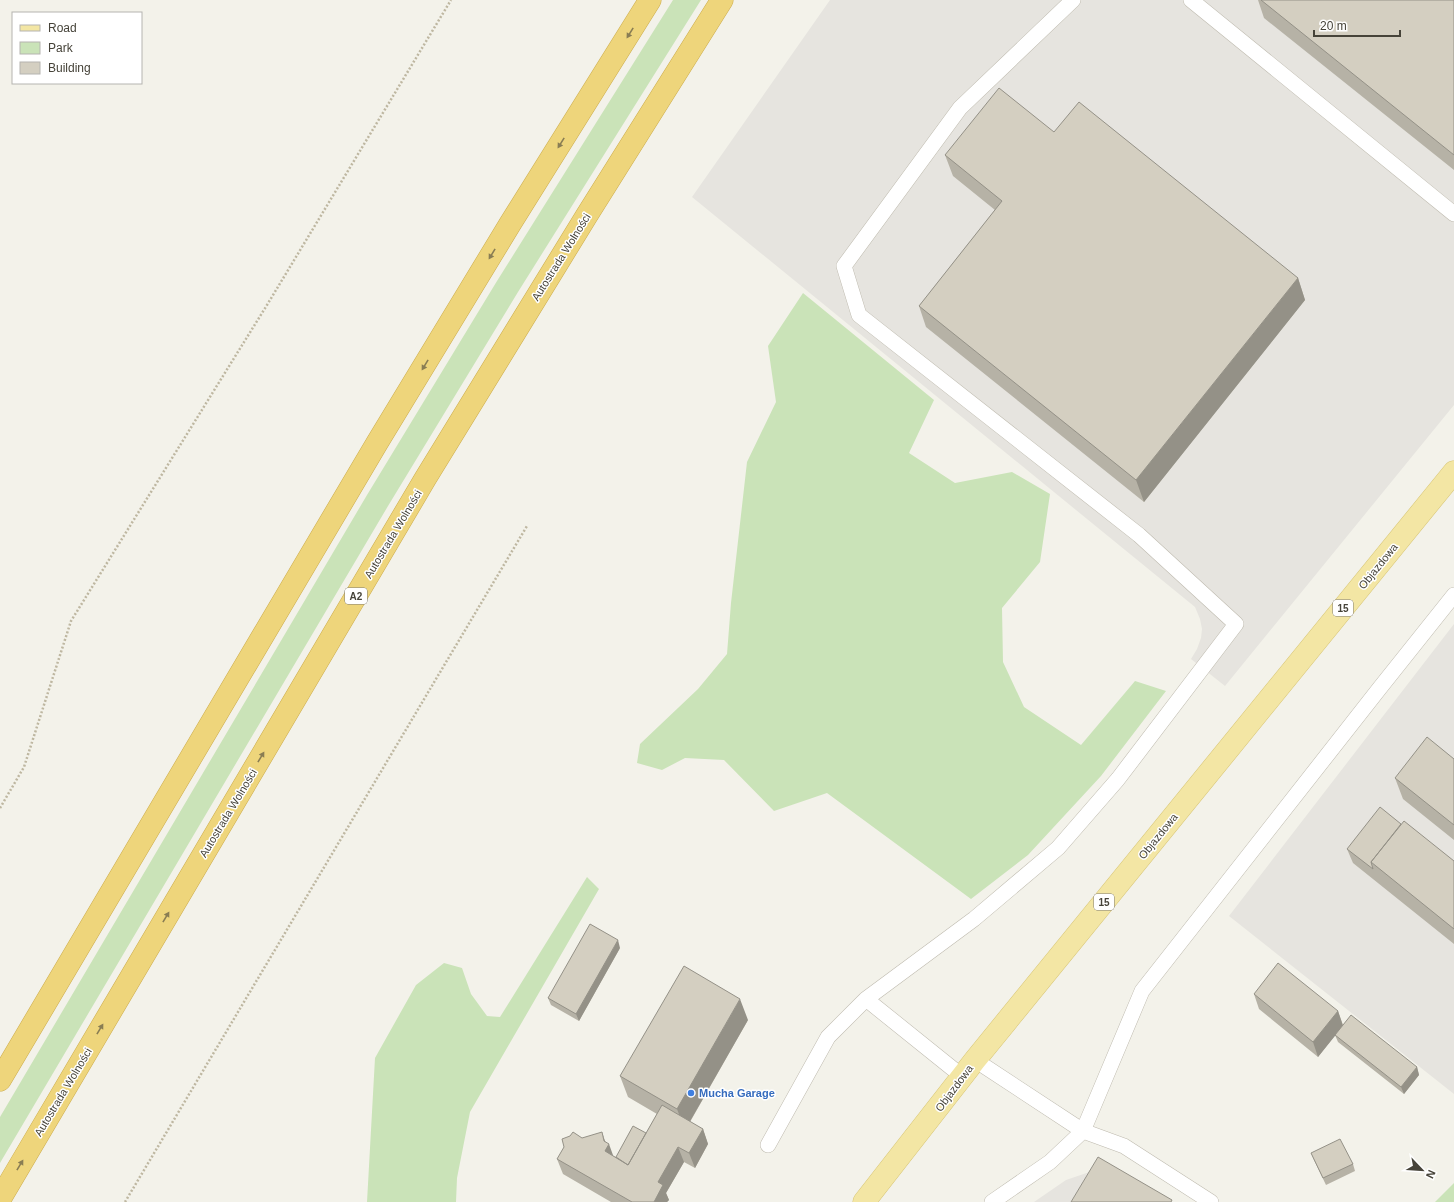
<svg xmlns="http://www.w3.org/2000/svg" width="1454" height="1202" viewBox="0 0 1454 1202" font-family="Arial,sans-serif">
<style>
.industrial{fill:#e6e4df}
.green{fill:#cae3b8}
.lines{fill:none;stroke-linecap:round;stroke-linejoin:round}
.lane-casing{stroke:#bebaae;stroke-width:16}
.primary-casing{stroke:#d7c575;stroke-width:23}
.highway-casing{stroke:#ccac4c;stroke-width:23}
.path{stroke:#beb7a1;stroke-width:2.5;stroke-dasharray:2 2;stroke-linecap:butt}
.lane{stroke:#fff;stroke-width:15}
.primary{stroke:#f3e6a4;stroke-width:22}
.highway{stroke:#eed57b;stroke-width:22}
.wall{fill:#b6b2a6}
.shaded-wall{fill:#949187}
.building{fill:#d4cfc1;stroke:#949187}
.oneway{fill:#897d53}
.shop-dot{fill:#3f7fe0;stroke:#fff;stroke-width:1.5}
.labels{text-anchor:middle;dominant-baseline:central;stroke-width:3;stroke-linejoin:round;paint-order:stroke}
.shield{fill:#fff;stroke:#7e7b74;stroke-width:1}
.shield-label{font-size:10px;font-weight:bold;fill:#464339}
.street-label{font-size:11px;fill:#464339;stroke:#fff}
.shop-label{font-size:11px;font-weight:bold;fill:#366cbe;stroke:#fff;text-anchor:start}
</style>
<rect width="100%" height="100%" fill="#f3f2ea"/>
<path class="industrial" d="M830,0H1454V405L1225,686L1191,659L1197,649L1201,638L1202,629L1200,619L1195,607L692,197Z
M1454,624V1094L1229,916Z
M1110,1165L1167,1202H1034L1066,1180Z"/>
<path class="green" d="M673,0H701L518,292L388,506L0,1163V1117L367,495L497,281Z
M803,293L934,400L909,453L955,483L1012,472L1050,494L1040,562L1002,608L1003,662L1024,707L1081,745L1135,681L1166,691L1101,776L1028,855L971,899L827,793L774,811L724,760L685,758L662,770L637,763L640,744L698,689L727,654L731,603L747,462L776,402L768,346Z
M587,877L599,889L470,1112L457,1178L456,1202H367L375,1058L416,985L444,963L462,968L471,994L487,1016L500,1017Z
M1454,1183V1202H1435Z"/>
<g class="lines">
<defs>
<path id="lane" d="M1191,0L1454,214
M975,1060L1083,1131L1142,991L1379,689L1454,595
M963,1077L866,999L974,919L1058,848L1118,779L1236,624L1139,535L859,315L844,266L960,108L1073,0
M768,1145L828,1037L866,999
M992,1202L1050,1162L1083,1131L1124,1146L1211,1202"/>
<path id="primary" d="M864,1202L975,1060L1454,472"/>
<path id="highway" d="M0,1080L377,443L510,224L650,0
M0,1199L425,479L587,215L722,0"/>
</defs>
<use href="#lane" class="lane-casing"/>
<use href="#primary" class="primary-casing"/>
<use href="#highway" class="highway-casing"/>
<path class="path" d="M0,808L24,767L71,621L267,305L451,0
M125,1202L527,526"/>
<use href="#lane" class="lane"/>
<use href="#primary" class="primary"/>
<use href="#highway" class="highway"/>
</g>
<path class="wall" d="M1258,0H1454V170L1264,18Z
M1054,132L1298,278L1305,300L1144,502L926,327L919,306L995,210L953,176L945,155Z
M1454,759V840L1403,799L1395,778Z
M1401,824L1454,861V944L1353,863L1347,849Z
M620,948L579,1021L551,1005L548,998Z
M1254,994L1338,1011L1343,1025L1417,1067L1419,1075L1404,1094L1338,1042L1335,1035L1318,1057L1259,1009Z
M748,1020L690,1122L703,1129L708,1144L695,1168L684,1162L666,1193L669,1200L667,1202H611L563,1174L557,1159L582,1138L605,1141L613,1156L616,1157L646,1133L657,1114L628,1097L620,1076Z
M1311,1153L1353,1164L1355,1171L1326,1185L1314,1160Z"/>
<path class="shaded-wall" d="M1298,278L1305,300L1144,502L1136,480Z
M618,940L620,948L579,1021L576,1014Z
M740,999L748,1020L685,1130L677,1109Z
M1338,1011L1343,1026L1318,1057L1313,1042Z
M1417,1067L1419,1075L1404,1094L1401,1087Z
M703,1129L708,1144L695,1168L689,1153Z
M602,1132L607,1147L609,1144L614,1158L605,1151L604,1141Z
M678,1147L684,1162L666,1193L669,1200L667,1202H654L658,1182Z"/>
<path class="building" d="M1261,0H1454V155Z
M999,88L1054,132L1079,102L1298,278L1136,480L919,306L1002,201L945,155Z
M1427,737L1454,759V825L1395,778Z
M1380,807L1401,824L1371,862L1373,869L1347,849Z
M1404,821L1454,861V929L1371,862Z
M590,924L618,940L576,1014L548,998Z
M1278,963L1338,1011L1313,1042L1254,994Z
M684,966L740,999L677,1109L620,1076Z
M1351,1015L1417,1067L1401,1087L1335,1035Z
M662,1105L703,1129L689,1153L678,1147L658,1182L663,1185L654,1202H632L557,1159L564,1147L562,1139L570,1136L573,1132L582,1138L602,1132L604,1141L609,1144L605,1151L628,1165Z
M633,1126L646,1133L628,1165L616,1157Z
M1340,1139L1353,1164L1323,1178L1311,1153Z
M1098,1157L1172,1200L1171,1202H1071Z"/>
<defs><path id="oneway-solid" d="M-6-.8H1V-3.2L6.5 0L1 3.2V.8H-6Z"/></defs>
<g class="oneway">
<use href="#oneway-solid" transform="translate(630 33) rotate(122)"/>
<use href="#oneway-solid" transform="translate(561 143) rotate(122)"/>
<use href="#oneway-solid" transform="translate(492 254) rotate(121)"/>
<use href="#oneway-solid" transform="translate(425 365) rotate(121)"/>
<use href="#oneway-solid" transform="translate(261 757) rotate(-59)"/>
<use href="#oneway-solid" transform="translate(166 917) rotate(-59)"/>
<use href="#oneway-solid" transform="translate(100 1029) rotate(-59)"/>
<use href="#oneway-solid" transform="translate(20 1165) rotate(-59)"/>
</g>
<circle class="shop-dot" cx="691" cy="1093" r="4"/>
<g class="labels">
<g class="shield">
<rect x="345" y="588" width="22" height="16" rx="3"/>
<rect x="1333" y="600" width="20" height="16" rx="3"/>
<rect x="1094" y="894" width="20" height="16" rx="3"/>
</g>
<g class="shield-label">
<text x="356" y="596">A2</text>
<text x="1343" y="608">15</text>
<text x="1104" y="902">15</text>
</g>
<g class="street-label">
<text transform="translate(561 257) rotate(-58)">Autostrada Wolności</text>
<text transform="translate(393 534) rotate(-59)">Autostrada Wolności</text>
<text transform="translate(1378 566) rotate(-51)">Objazdowa</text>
<text transform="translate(228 813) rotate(-59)">Autostrada Wolności</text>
<text transform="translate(1158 836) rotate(-51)">Objazdowa</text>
<text transform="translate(954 1088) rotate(-53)">Objazdowa</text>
<text transform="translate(63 1092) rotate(-59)">Autostrada Wolności</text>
</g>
<g class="shop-label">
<text x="699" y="1093">Mucha Garage</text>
</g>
</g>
<rect x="12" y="12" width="130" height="72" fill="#ffffff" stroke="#b5b4b0"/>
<rect x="20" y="25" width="20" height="6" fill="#f3e6a4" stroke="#b5b4b0"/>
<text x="48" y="32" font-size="12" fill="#464339">Road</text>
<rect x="20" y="42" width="20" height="12" fill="#cae3b8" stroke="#b5b4b0"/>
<text x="48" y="52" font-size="12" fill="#464339">Park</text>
<rect x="20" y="62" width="20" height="12" fill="#d4cfc1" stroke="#b5b4b0"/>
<text x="48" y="72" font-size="12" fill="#464339">Building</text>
<g transform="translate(1422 1170) rotate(115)" stroke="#ffffff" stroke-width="3" paint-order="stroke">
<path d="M0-3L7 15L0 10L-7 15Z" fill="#464339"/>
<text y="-6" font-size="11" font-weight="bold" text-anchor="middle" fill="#464339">N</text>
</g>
<path d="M1314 30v6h86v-6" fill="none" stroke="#464339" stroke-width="2"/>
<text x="1320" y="30" font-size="12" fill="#464339" stroke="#ffffff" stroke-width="3" paint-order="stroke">20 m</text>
</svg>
